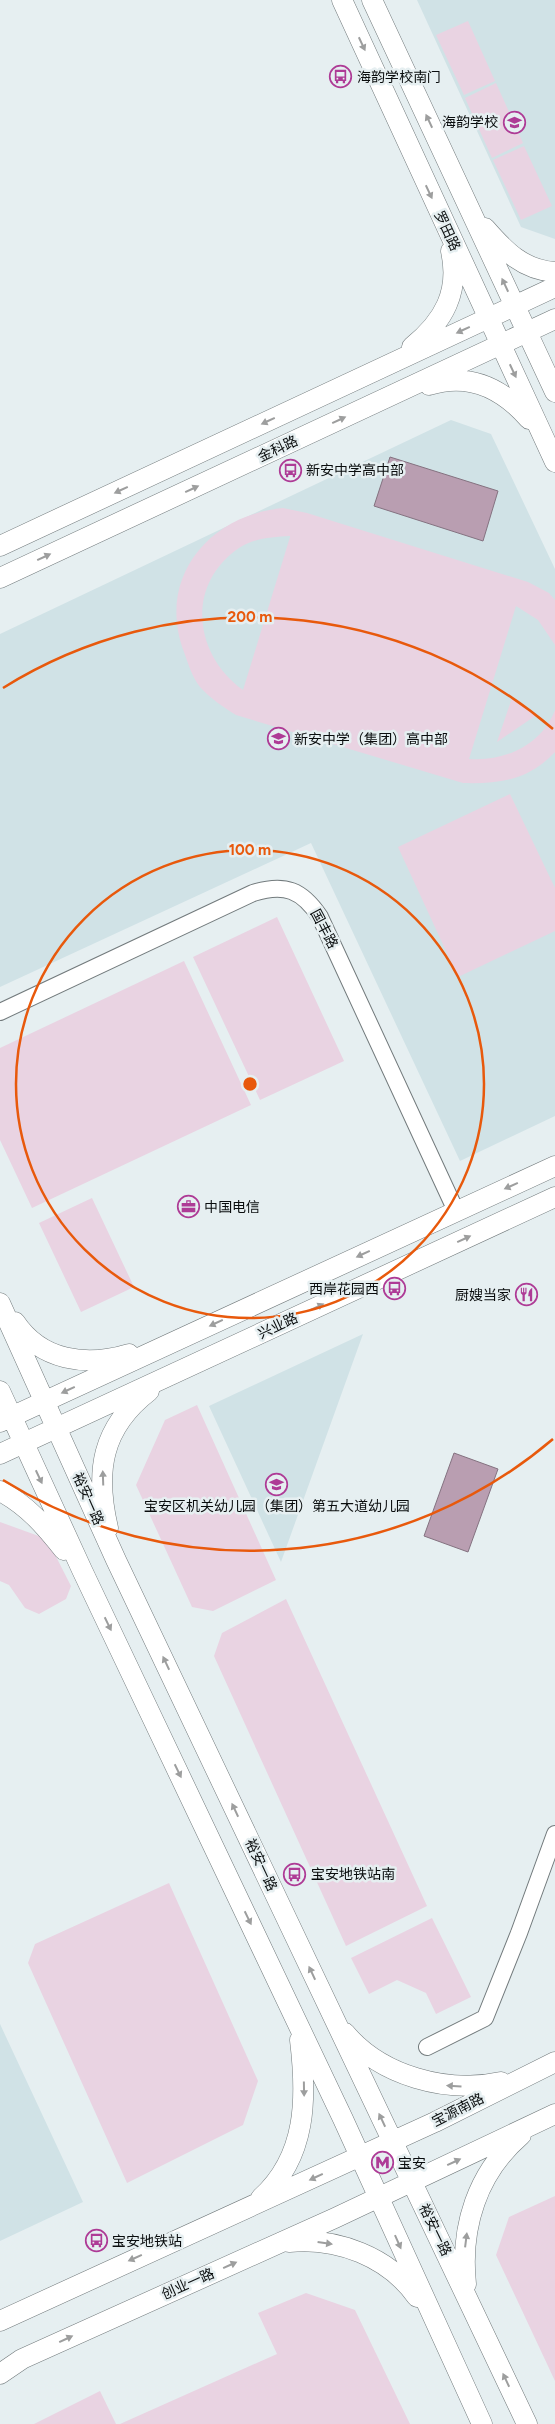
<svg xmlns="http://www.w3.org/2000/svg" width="555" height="2424" viewBox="0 0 555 2424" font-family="Figtree,'Noto Sans SC',sans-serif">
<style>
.built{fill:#d0e2e6}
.green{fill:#e9d3e2;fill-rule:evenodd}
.water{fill:#b99eb1;stroke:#847280}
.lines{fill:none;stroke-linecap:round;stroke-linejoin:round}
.minor-casing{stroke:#727a7c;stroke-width:18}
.major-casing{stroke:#727a7c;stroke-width:21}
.minor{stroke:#fff;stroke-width:16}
.major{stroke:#fff;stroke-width:20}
.oneway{fill:#9d9e9e}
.ring{fill:none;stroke:#e8590c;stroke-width:2.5}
.labels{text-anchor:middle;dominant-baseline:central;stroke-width:5;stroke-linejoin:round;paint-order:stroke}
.poi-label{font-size:14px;fill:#090c0d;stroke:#e6eff1;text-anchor:start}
.street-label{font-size:14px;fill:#090c0d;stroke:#e6eff1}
.centre{fill:#e8590c;stroke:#e6eff1;stroke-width:2.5}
.ring-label{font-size:15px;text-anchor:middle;font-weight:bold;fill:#e8590c;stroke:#e6eff1;stroke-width:5;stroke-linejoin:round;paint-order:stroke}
</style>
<rect width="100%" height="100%" fill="#e6eff1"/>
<path class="built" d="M417,0H555V239L521,227Z
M451,420L491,434L555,569V1116L460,1161L311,843L0,987V634Z
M363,1334L281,1562L209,1406Z
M0,2024L83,2202L0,2241Z"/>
<path class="green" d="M468,21L495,81L464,95L436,35Z
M496,83L523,143L492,158L465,98Z
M524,146L552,206L521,220L493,160Z
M283,508L307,513L528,582L549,593L555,600V645L538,620L516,606L469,759C504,762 542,745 555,710V752C529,780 500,784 463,783L236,715C223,707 210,698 200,687C192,677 188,663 184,652C156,578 209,515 283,508ZM290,536V537L243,690C194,655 185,585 239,548C254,538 272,537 290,536Z
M512,698L526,706L535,716L497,742Z
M510,794L555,888V931L458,977L398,847Z
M277,917L344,1061L260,1100L193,957Z
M184,961L251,1105L32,1208L0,1140V1048Z
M92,1198L134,1287L81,1312L39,1223Z
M197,1405L276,1580L213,1611L192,1607L136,1485L165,1420Z
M0,1522L47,1539L71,1586L66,1599L39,1614L25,1608L9,1585L0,1581Z
M286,1599L427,1906L346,1946L214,1656L222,1633Z
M169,1883L258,2081L243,2125L127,2183L28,1963L35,1944Z
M432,1918L471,1997L436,2014L426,1993L397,1980L369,1994L351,1958Z
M555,2196V2381L496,2255L509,2217Z
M306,2293L355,2310L410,2424H120L277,2354L258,2313Z
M100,2391L116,2424H34Z"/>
<path class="water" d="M390,457L498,491L483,541L374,506Z
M454,1453L498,1469L468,1552L424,1536Z"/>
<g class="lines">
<defs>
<path id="minor" d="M0,1012L253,893C285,883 302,890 320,917L456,1211
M427,2047L485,2018L519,1933L555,1834"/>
<path id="major" d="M342,0L555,462
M372,0L555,392
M485,228C505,251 523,270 555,272
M412,347C444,321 460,292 451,251
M429,385C470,372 503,389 529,419
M0,546L555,287
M0,578L555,319
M0,1303L116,1560L527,2424
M15,1322C41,1361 86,1367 129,1354
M0,1391L82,1570L343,2119L482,2424
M0,1422L555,1166
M0,1454L555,1197
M0,1491C27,1505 45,1526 64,1550
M108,1528C95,1472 101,1428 149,1391
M345,2033C381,2076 447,2094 501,2082
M261,2198C307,2156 307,2098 300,2040
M289,2242C337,2237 389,2257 417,2297
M466,2284C460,2227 477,2173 521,2135
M0,2321L435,2122L555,2062
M0,2374L22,2359L335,2218L555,2114"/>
</defs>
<use href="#minor" class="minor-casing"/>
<use href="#major" class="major-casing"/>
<use href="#minor" class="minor"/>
<use href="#major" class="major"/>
</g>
<defs><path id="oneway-solid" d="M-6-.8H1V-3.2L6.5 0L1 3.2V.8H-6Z" transform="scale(1.25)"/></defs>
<g class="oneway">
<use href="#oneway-solid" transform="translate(362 44) rotate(65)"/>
<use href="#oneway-solid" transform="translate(429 121) rotate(-115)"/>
<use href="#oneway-solid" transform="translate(429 192) rotate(65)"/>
<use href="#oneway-solid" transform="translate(505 285) rotate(-115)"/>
<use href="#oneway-solid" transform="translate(463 330) rotate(155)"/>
<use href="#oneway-solid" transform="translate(513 371) rotate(65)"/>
<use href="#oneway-solid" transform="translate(339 420) rotate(-25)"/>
<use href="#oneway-solid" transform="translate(268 421) rotate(155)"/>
<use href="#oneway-solid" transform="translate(192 489) rotate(-25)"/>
<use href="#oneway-solid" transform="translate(121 490) rotate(155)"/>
<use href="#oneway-solid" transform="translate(44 557) rotate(-25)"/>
<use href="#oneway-solid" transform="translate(511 1186) rotate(156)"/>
<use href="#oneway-solid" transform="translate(464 1239) rotate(-25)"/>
<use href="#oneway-solid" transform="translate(363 1254) rotate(155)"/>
<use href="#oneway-solid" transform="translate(317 1307) rotate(-25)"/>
<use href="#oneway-solid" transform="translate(216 1323) rotate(155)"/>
<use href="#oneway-solid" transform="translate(68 1390) rotate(155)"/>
<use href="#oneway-solid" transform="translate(39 1477) rotate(65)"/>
<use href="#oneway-solid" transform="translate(103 1478) rotate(-92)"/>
<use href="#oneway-solid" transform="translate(108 1624) rotate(64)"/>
<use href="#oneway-solid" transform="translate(166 1663) rotate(-115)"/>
<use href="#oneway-solid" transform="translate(178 1771) rotate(64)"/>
<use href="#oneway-solid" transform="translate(235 1810) rotate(-115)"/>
<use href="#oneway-solid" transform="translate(248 1918) rotate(64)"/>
<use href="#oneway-solid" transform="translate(312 1973) rotate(-115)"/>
<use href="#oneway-solid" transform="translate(454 2086) rotate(-177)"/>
<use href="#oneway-solid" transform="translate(304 2089) rotate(89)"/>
<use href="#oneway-solid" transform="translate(382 2120) rotate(-115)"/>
<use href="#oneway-solid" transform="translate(454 2162) rotate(-25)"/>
<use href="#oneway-solid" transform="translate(316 2177) rotate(155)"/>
<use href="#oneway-solid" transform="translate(466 2240) rotate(-83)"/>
<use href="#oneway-solid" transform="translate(398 2242) rotate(66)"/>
<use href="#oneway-solid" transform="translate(325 2243) rotate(8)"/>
<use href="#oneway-solid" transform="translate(135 2258) rotate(156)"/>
<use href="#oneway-solid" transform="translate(230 2265) rotate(-24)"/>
<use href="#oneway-solid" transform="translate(66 2339) rotate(-25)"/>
<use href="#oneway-solid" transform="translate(506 2380) rotate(-115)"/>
</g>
<g class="ring">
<circle cx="250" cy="1084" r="234"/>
<path d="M553 1439A467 467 0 0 1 3 1480M3 688A467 467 0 0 1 553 729"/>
</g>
<defs>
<symbol id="bus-ring" viewBox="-11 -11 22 22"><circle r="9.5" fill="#e6eff1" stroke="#ae3b96" stroke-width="1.5"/><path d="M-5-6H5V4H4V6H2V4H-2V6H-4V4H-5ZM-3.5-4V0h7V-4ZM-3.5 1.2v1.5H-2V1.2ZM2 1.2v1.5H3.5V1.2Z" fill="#ae3b96"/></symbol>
<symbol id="school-ring" viewBox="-11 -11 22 22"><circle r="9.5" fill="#e6eff1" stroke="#ae3b96" stroke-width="1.5"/><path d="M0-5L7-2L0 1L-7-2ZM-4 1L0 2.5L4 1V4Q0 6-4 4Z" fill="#ae3b96"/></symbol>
<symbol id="office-ring" viewBox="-11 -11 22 22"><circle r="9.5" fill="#e6eff1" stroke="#ae3b96" stroke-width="1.5"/><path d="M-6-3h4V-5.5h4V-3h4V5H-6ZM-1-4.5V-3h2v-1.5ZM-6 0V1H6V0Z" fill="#ae3b96"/></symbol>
<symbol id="restaurant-ring" viewBox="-11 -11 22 22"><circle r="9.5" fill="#e6eff1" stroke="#ae3b96" stroke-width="1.5"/><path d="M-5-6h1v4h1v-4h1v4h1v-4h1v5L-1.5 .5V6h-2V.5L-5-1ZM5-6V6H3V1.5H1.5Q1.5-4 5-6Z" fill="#ae3b96"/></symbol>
<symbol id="metro-ring" viewBox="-11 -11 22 22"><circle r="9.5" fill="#e6eff1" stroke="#ae3b96" stroke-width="1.5"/><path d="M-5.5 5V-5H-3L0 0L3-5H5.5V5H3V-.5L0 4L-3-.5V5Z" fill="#ae3b96"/></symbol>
</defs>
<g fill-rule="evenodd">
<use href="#bus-ring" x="328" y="64" width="25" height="25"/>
<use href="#school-ring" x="502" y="110" width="25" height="25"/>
<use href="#bus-ring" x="278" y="458" width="25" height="25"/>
<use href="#school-ring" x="266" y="726" width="25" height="25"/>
<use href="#office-ring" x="176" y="1194" width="25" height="25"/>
<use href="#bus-ring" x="382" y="1276" width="25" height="25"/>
<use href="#restaurant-ring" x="514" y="1282" width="25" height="25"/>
<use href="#school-ring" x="264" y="1472" width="25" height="25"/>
<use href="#bus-ring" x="282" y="1862" width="25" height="25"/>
<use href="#metro-ring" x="370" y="2150" width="25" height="25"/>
<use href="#bus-ring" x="84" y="2228" width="25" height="25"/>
</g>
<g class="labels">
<g class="poi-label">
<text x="357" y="77">海韵学校南门</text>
<text x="498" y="122" text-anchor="end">海韵学校</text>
<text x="306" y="470">新安中学高中部</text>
<text x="294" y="739">新安中学（集团）高中部</text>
<text x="204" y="1207">中国电信</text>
<text x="379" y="1289" text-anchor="end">西岸花园西</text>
<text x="511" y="1295" text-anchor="end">厨嫂当家</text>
<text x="277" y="1506" text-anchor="middle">宝安区机关幼儿园（集团）第五大道幼儿园</text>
<text x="311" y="1874">宝安地铁站南</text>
<text x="398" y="2163">宝安</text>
<text x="112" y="2241">宝安地铁站</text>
</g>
<g class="street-label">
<text transform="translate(447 231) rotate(65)">罗田路</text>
<text transform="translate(278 449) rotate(-25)">金科路</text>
<text transform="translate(324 929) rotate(62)">国丰路</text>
<text transform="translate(278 1326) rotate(-25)">兴业路</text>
<text transform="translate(88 1499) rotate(66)">裕安一路</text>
<text transform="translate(261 1865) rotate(65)">裕安一路</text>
<text transform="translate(458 2110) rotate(-27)">宝源南路</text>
<text transform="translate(435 2230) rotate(64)">裕安一路</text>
<text transform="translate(188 2284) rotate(-24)">创业一路</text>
</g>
</g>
<circle cx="250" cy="1084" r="8" class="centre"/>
<g class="ring-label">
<text x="250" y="622">200 m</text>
<text x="250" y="855">100 m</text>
</g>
</svg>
